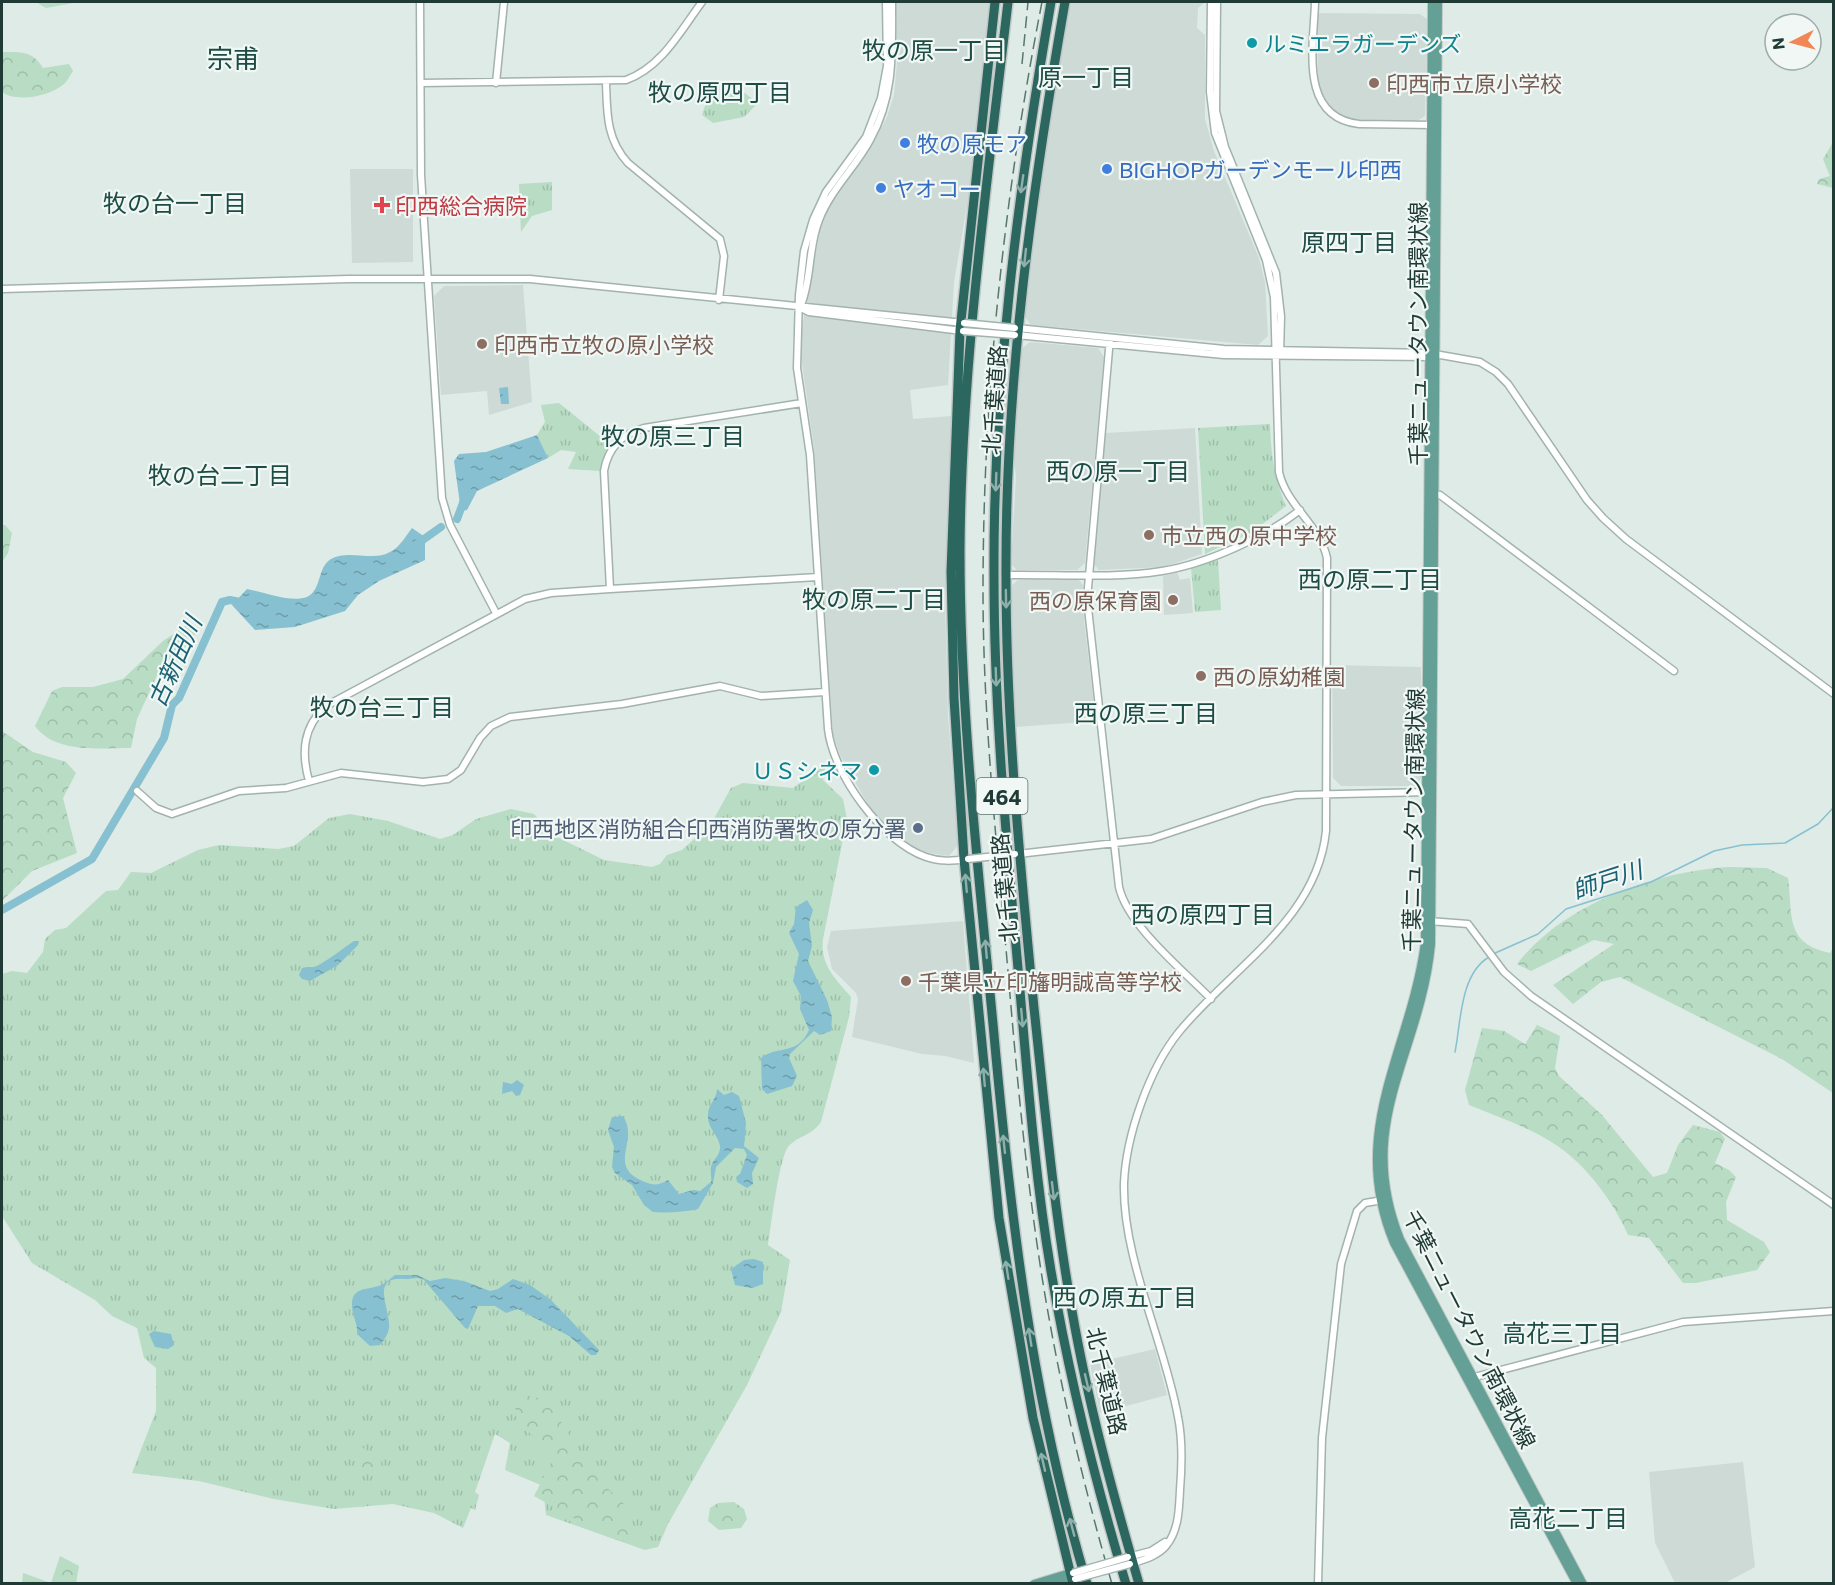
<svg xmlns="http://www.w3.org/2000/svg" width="1835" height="1585" viewBox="0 0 1835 1585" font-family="Commissioner,'Noto Sans JP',sans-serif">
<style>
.built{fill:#cedad5}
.grass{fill:url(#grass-tufts)}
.forest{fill:url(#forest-crowns)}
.water{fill:url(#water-ripples)}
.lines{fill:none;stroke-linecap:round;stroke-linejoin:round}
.stream{stroke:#87c0d0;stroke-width:1.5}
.river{stroke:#87c0d0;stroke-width:8}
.minor-casing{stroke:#a2b3ad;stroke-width:9}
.major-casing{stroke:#c1c8c6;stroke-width:10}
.highway-casing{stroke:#c1c8c6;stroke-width:12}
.minor{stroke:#fff;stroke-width:6}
.major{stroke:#64a095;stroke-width:8}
.highway{stroke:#2c675f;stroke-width:9}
.rail{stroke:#5a7671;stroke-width:1.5;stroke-dasharray:12 6;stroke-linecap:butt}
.minor-bridge-casing{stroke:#a2b3ad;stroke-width:9;stroke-linecap:butt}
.minor-bridge{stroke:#fff;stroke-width:6}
.oneway{stroke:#8eafaa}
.culture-dot{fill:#0f9aa8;stroke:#f0f7f4;stroke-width:2}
.education-dot{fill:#8d6e63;stroke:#f0f7f4;stroke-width:2}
.shop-dot{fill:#3f7fe0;stroke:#f0f7f4;stroke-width:2}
.health-dot{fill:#e0444e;stroke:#f0f7f4;stroke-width:2}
.service-dot{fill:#5c6f8a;stroke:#f0f7f4;stroke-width:2}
.labels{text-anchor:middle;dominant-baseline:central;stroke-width:4.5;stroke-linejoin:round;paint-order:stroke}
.shield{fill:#f0f7f4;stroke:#5e736e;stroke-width:1.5}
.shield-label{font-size:21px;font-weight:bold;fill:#203b35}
.culture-label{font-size:22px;fill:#0d838f;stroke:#f0f7f4;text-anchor:start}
.education-label{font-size:22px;fill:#785e54;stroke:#f0f7f4;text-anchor:start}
.shop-label{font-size:22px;fill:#366cbe;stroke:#f0f7f4;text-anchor:start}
.health-label{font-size:22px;fill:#be3a42;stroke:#f0f7f4;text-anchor:start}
.street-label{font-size:22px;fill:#203b35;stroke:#f0f7f4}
.service-label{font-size:22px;fill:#4e5e75;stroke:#f0f7f4;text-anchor:end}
.neighbourhood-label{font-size:24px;fill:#1c4c44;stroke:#f0f7f4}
.water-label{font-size:24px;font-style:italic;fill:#1b6176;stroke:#f0f7f4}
.quarter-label{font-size:26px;fill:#1c4c44;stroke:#f0f7f4}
</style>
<defs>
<pattern id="grass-tufts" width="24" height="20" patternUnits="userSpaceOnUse" patternTransform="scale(1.5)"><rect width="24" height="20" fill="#b8dcc4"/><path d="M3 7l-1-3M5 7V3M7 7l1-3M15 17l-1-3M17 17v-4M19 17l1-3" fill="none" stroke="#9ebea9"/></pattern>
<pattern id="forest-crowns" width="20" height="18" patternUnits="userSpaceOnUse" patternTransform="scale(1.5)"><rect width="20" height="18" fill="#b8dcc4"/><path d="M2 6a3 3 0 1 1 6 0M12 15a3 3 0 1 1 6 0" fill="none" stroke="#9ebea9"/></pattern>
<pattern id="water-ripples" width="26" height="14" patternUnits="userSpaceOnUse" patternTransform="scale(1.5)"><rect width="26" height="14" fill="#87c0d0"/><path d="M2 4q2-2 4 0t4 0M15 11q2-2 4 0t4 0" fill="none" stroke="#6e9daa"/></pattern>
</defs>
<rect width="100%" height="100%" fill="#dfebe6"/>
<path class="built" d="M896,2H990L974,164L954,282L948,385L910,390L913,419L952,416L945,600L948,716L958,845L949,856L923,852L907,843L871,810L840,755L833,735L814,448L799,343L821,225L832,198L872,144L887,117L894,95L897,63Z
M1070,2H1205L1198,8L1197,28L1205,35V119L1214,151L1259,258L1265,282L1268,336L1258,345L1031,325L1025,317L1046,144Z
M1317,13L1420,14L1427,19L1425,116L1417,121H1353L1331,108L1320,90L1318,83Z
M350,169H413V262L352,263Z
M523,285L532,402L489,415L487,391L441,395L434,296L444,286Z
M1030,342L1098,348L1104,357L1085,563L1077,570H1017L1011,564L1016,477L1014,459L1021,349Z
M1195,428L1202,554L1164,567L1099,570L1093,563L1105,433Z
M1177,572L1180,580L1190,578L1193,613L1164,615L1163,576Z
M1077,578L1083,585L1084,620L1096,721L1015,727L1011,586L1018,580Z
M1332,665L1421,667L1422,777L1416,786H1341L1333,778Z
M963,921L974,1063L945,1056L922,1054L852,1037L858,999L856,993L832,969L827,947L831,931Z
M1155,1349L1167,1395L1100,1413L1090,1364Z
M1743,1462L1755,1567L1725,1583H1675L1655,1543L1649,1472Z"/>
<path class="grass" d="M734,85L758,103L744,117L713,123L702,115L707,99L721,97Z
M552,182V210L532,216L521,232L519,184Z
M559,403L611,445L605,454L600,471L568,469L576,452L561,450L548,458L537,435L545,422L541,405Z
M1270,424C1271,454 1274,478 1286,506L1252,532L1205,554L1198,428Z
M1214,557L1218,560L1221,610L1195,612L1191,568Z
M826,764L823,780L843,799L847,819L823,939C820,965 835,978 851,997L849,1017L821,1122C810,1137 797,1136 788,1147C779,1159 771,1226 768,1245L790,1260L781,1312L747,1385L668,1524L658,1547L645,1550L546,1515L543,1486L505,1470L510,1443L495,1434L475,1492L479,1495L475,1510L471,1508L463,1528L434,1513L393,1504L334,1509L274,1499L199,1481L132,1473L156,1411V1368L144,1358L137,1328L112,1316L95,1300L32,1263L2,1216V974L12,971L27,973L43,952L45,939L55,930L66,928L106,891L118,890L131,872L151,873L198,850L219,845L278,849L294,846L329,818L350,814L388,821L440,839L453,835L476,819L511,809L534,814L553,835L604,860L652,867L660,864L667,855L682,850L711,824L731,788L743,783L793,788Z"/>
<path class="forest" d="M36,2H78L46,8Z
M2,52C21,52 33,51 43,68L69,64L73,71C70,75 68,80 65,83C52,96 17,103 2,92Z
M1832,144L1834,146L1833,188L1817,184L1819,179L1830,176L1823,159Z
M2,525H5L12,533L8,553L2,562Z
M187,625L196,633L180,654L158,673L137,719L131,748C101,748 55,754 35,726L52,691L62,687H93L123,679L163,641Z
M2,731L33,752L66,762L76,773L63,798L77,853L32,871L2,901Z
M1729,867L1767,868L1788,878C1793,917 1785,943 1830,953L1833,948V1093L1782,1059L1620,977L1601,982L1573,1004L1553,985L1614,944L1594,940L1531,971L1517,964C1563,904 1656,871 1729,867Z
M1537,1025L1560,1036L1555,1068L1559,1076L1602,1115L1653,1177L1667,1173L1678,1145L1693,1125L1720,1132L1725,1139L1715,1163L1729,1170L1736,1177L1726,1202L1727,1220L1764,1242L1770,1252L1757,1270L1696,1283H1683L1649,1238L1628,1235C1613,1201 1585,1163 1553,1143C1528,1127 1496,1116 1469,1105L1465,1090L1482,1028L1504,1031L1525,1044Z
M525,1395L542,1399L558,1417L584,1459L606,1487L625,1505L632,1518L633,1532L622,1541L608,1537L534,1496L552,1461L539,1451L537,1438C519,1426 512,1420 517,1398Z
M362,1447L382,1462L375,1469H359L355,1458Z
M734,1502L744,1509L747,1519L741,1528L719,1530L708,1521L710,1508L718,1503Z
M60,1556L79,1566L76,1583H22L23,1573L51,1583Z"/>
<path class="water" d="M508,387L509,404H501L499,388Z
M537,435L548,458L477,491L467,510L461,511L454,461L459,454L486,452Z
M412,528L425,537V560L379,581L358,595L345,611L295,627L255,630L232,605L247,589C264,592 291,603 307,597C322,590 317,567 331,559C349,549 373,562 390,552C400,547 405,537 412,528Z
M807,900L813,910L809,923L812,946L808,961L827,1000L832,1017L831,1031L820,1035L814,1031L790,1054L789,1058L797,1076L792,1086L767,1094L762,1089L761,1058C777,1045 798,1056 809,1030L800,1009L801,996L793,981L799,954L789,933L794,924L796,907Z
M354,941H359L358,945L338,965L310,981L302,979L299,975L302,968C307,966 312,968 317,966C331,958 341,950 354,941Z
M517,1080L524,1085L520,1095L516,1096L512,1091L502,1094L503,1082L512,1084Z
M717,1089L724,1095L732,1092L739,1096L746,1123L744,1146L759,1158L752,1173L753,1184L747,1188L737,1182L736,1177L740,1174L747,1155L744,1149L735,1148L716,1167L713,1183L698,1209C683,1212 668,1213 653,1212L644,1205L632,1185L615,1173L612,1167L614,1147L608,1130L612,1117L623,1116C640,1141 605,1167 645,1182C654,1186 659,1185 668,1180L679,1194L693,1190L700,1191L711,1182C712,1177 710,1172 711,1167C713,1159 721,1155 720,1146C718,1134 707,1128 708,1115C708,1104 717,1099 717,1089Z
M744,1260L754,1259L763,1262V1284L752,1288L735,1285L731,1269Z
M395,1275H417L430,1281L445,1278L464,1281L490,1291L498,1289L513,1279L530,1285L551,1300L599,1350L596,1355H591L569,1336L518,1309L506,1313L495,1306H478L468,1329L465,1328L424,1280C417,1276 413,1279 406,1279C368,1275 391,1309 389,1328C388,1335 384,1340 380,1345L370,1346L357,1334C358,1323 352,1316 352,1306C351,1285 370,1291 383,1284C388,1281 391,1278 395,1275Z
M154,1331L171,1334L174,1345L168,1349L155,1347L149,1334Z"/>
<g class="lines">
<path class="stream" d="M1493,954L1538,934L1566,909L1651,882L1714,851L1742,845L1785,843L1818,824L1834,807
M1455,1052C1461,1022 1460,974 1489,957"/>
<path class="river" d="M457,519L463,503
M417,544L441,527
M2,910L92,859L164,738L172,705L179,698L222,602L230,600L245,603"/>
<defs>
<path id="minor" d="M420,2L421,175L442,498L450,525L496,613
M886,2L887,66L881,98L866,137L826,192L813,220L804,251L799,295L797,368L810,455L828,729C833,774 882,842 926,857C940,862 953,861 967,859
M1217,2L1216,111L1225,147L1276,273L1281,316L1280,354
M1315,2C1314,45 1298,117 1359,124L1434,125
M606,82C607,112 606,139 628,163L720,239L724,256L719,300
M421,83L626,80C662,67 681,30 702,2
M496,83L504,2
M2,289L348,279H530L964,323
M801,305C812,278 808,247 819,220C831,189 855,168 870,140C895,96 892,50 892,2
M801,308L809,312L962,331
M1017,328L1224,349L1429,353L1480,362L1496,372L1508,384L1587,500L1603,518L1626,539L1834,694
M1015,335L1224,355L1432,357
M1110,338L1087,599L1119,887C1128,926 1183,970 1211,999
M1434,494L1440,495L1674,671
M1006,575C1057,574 1111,579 1162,571C1206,564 1266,537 1300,510
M610,589L604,471C608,448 621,434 644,428L802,403
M309,781C301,752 303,727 326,706L525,599L551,593L610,589L818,577
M137,791L156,808L172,814L239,791L286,788L341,773L423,782L448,779L461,770L480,738L491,726L510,717L622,704L720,686L761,696L825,692
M1018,854L1151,839L1262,802L1296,795L1429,792
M1429,921L1468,924L1504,972L1531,996L1834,1205
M1471,1378L1683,1322L1834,1311
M1128,1557L1151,1551L1165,1542
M1130,1564C1143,1560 1158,1556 1166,1546C1179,1530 1179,1509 1180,1490C1182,1465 1183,1441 1178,1417C1165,1343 1122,1258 1124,1183C1126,1136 1149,1069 1179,1032C1231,968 1317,920 1326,831L1327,558C1320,525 1286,505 1279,472L1274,297L1266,260L1215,133L1210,92L1211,2
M1318,1584L1322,1438L1341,1264L1357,1211L1365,1203L1383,1200"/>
<path id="major" d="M1432,2L1425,943C1410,1053 1347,1130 1394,1243L1577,1584
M1438,2L1431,944C1420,1057 1353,1121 1400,1239L1583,1584
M1034,1584L1070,1573
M1058,1584L1072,1580"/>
<path id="highway" d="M995,2L960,330L951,572L954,698L964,859L999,1218L1033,1418L1073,1584
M1008,2C987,185 961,367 960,552C960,710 978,867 993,1024C1010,1213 1032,1401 1087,1584
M1051,2C1018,192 993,382 994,576C994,707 1006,837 1018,968C1027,1070 1034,1171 1051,1271C1069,1377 1095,1481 1126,1584
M1065,2C1032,191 1005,382 1006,576C1006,720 1020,864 1034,1008C1045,1110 1054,1210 1072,1311C1088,1403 1113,1494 1139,1584"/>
</defs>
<use href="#minor" class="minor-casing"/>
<use href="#major" class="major-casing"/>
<use href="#highway" class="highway-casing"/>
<use href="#minor" class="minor"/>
<use href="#major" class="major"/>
<use href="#highway" class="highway"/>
<path class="rail" d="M1042,2C1004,196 983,393 983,591C983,714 996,837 1007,960C1014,1042 1021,1125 1032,1207C1048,1334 1076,1460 1112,1584
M1022,64L1028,2"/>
<defs>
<path id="minor-bridge" d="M964,323L1015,328
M963,331L1015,335
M968,859L1015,854
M1073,1573L1128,1557
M1075,1579L1130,1564"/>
</defs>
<use href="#minor-bridge" class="minor-bridge-casing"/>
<use href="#minor-bridge" class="minor-bridge"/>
</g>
<defs><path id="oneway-shaft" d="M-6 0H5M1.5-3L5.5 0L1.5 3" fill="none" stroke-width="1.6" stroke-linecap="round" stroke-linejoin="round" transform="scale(1.5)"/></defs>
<g class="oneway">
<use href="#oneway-shaft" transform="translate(1022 184) rotate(98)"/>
<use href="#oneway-shaft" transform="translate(1025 258) rotate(96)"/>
<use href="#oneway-shaft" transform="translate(996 482) rotate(92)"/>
<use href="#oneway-shaft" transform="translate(1006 599) rotate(89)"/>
<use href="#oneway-shaft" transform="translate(996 677) rotate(88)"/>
<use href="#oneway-shaft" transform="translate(966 883) rotate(-95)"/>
<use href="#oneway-shaft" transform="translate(986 949) rotate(-95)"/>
<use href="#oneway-shaft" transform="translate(1022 1018) rotate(85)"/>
<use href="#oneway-shaft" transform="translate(984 1077) rotate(-95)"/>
<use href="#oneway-shaft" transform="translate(1004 1144) rotate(-96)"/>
<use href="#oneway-shaft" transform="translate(1053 1191) rotate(83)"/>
<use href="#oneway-shaft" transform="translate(1007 1270) rotate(-99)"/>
<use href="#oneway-shaft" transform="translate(1030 1337) rotate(-99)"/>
<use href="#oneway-shaft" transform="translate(1087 1383) rotate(77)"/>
<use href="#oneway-shaft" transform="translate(1043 1462) rotate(-103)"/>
<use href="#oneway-shaft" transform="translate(1072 1527) rotate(-105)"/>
</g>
<g class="culture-dot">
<circle cx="1252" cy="43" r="6"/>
<circle cx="874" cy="770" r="6"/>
</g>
<g class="education-dot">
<circle cx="1374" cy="83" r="6"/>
<circle cx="482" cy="344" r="6"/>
<circle cx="1149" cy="535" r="6"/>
<circle cx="1173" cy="600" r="6"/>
<circle cx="1201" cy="676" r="6"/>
<circle cx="906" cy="981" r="6"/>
</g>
<g class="shop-dot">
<circle cx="905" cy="143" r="6"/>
<circle cx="1107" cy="169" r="6"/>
<circle cx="881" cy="188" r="6"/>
</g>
<path class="health-dot" d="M379 196h6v6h6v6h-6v6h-6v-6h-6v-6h6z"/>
<circle class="service-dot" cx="918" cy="828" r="6"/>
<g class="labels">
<rect class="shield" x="976.5" y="778" width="51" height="36" rx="4.5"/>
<g class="shield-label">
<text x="1002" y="796">464</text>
</g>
<g class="culture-label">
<text x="1264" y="43">ルミエラガーデンズ</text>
<text x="862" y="770" text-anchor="end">ＵＳシネマ</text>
</g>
<g class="education-label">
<text x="1386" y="83">印西市立原小学校</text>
<text x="494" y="344">印西市立牧の原小学校</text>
<text x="1161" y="535">市立西の原中学校</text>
<text x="1161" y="600" text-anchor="end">西の原保育園</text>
<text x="1213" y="676">西の原幼稚園</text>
<text x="918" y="981">千葉県立印旛明誠高等学校</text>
</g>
<g class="shop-label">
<text x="917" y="143">牧の原モア</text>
<text x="1119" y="169">BIGHOPガーデンモール印西</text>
<text x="893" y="188">ヤオコー</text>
</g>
<g class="health-label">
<text x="395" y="205">印西総合病院</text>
</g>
<g class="street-label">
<text transform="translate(1417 334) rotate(-90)">千葉ニュータウン南環状線</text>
<text transform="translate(994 400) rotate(-86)">北千葉道路</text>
<text transform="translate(1413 820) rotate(-89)">千葉ニュータウン南環状線</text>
<text transform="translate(1004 888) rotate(-95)">北千葉道路</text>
<text transform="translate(1470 1329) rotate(63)">千葉ニュータウン南環状線</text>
<text transform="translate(1107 1381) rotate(77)">北千葉道路</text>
</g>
<g class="service-label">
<text x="906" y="828">印西地区消防組合印西消防署牧の原分署</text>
</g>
<g class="neighbourhood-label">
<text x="934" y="49">牧の原一丁目</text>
<text x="1086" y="76">原一丁目</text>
<text x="720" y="91">牧の原四丁目</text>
<text x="175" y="202">牧の台一丁目</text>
<text x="1349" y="241">原四丁目</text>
<text x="673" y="435">牧の原三丁目</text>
<text x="1118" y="470">西の原一丁目</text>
<text x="220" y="474">牧の台二丁目</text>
<text x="1370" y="578">西の原二丁目</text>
<text x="874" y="598">牧の原二丁目</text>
<text x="382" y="706">牧の台三丁目</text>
<text x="1146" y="712">西の原三丁目</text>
<text x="1203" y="913">西の原四丁目</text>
<text x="1125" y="1296">西の原五丁目</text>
<text x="1562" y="1332">高花三丁目</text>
<text x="1568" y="1517">高花二丁目</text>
</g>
<g class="water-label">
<text transform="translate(174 661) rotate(-66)">古新田川</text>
<text transform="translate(1607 879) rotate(-18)">師戸川</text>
</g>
<g class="quarter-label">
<text x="233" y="57">宗甫</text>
</g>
</g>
<rect width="1835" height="1585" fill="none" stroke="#203b35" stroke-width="6"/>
<g transform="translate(1793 42) rotate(264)"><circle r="28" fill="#f0f7f4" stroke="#9daca8" stroke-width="1.5"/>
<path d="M0-4.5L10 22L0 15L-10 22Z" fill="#f28756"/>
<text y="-9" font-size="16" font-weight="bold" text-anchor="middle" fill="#203b35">N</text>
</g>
</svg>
